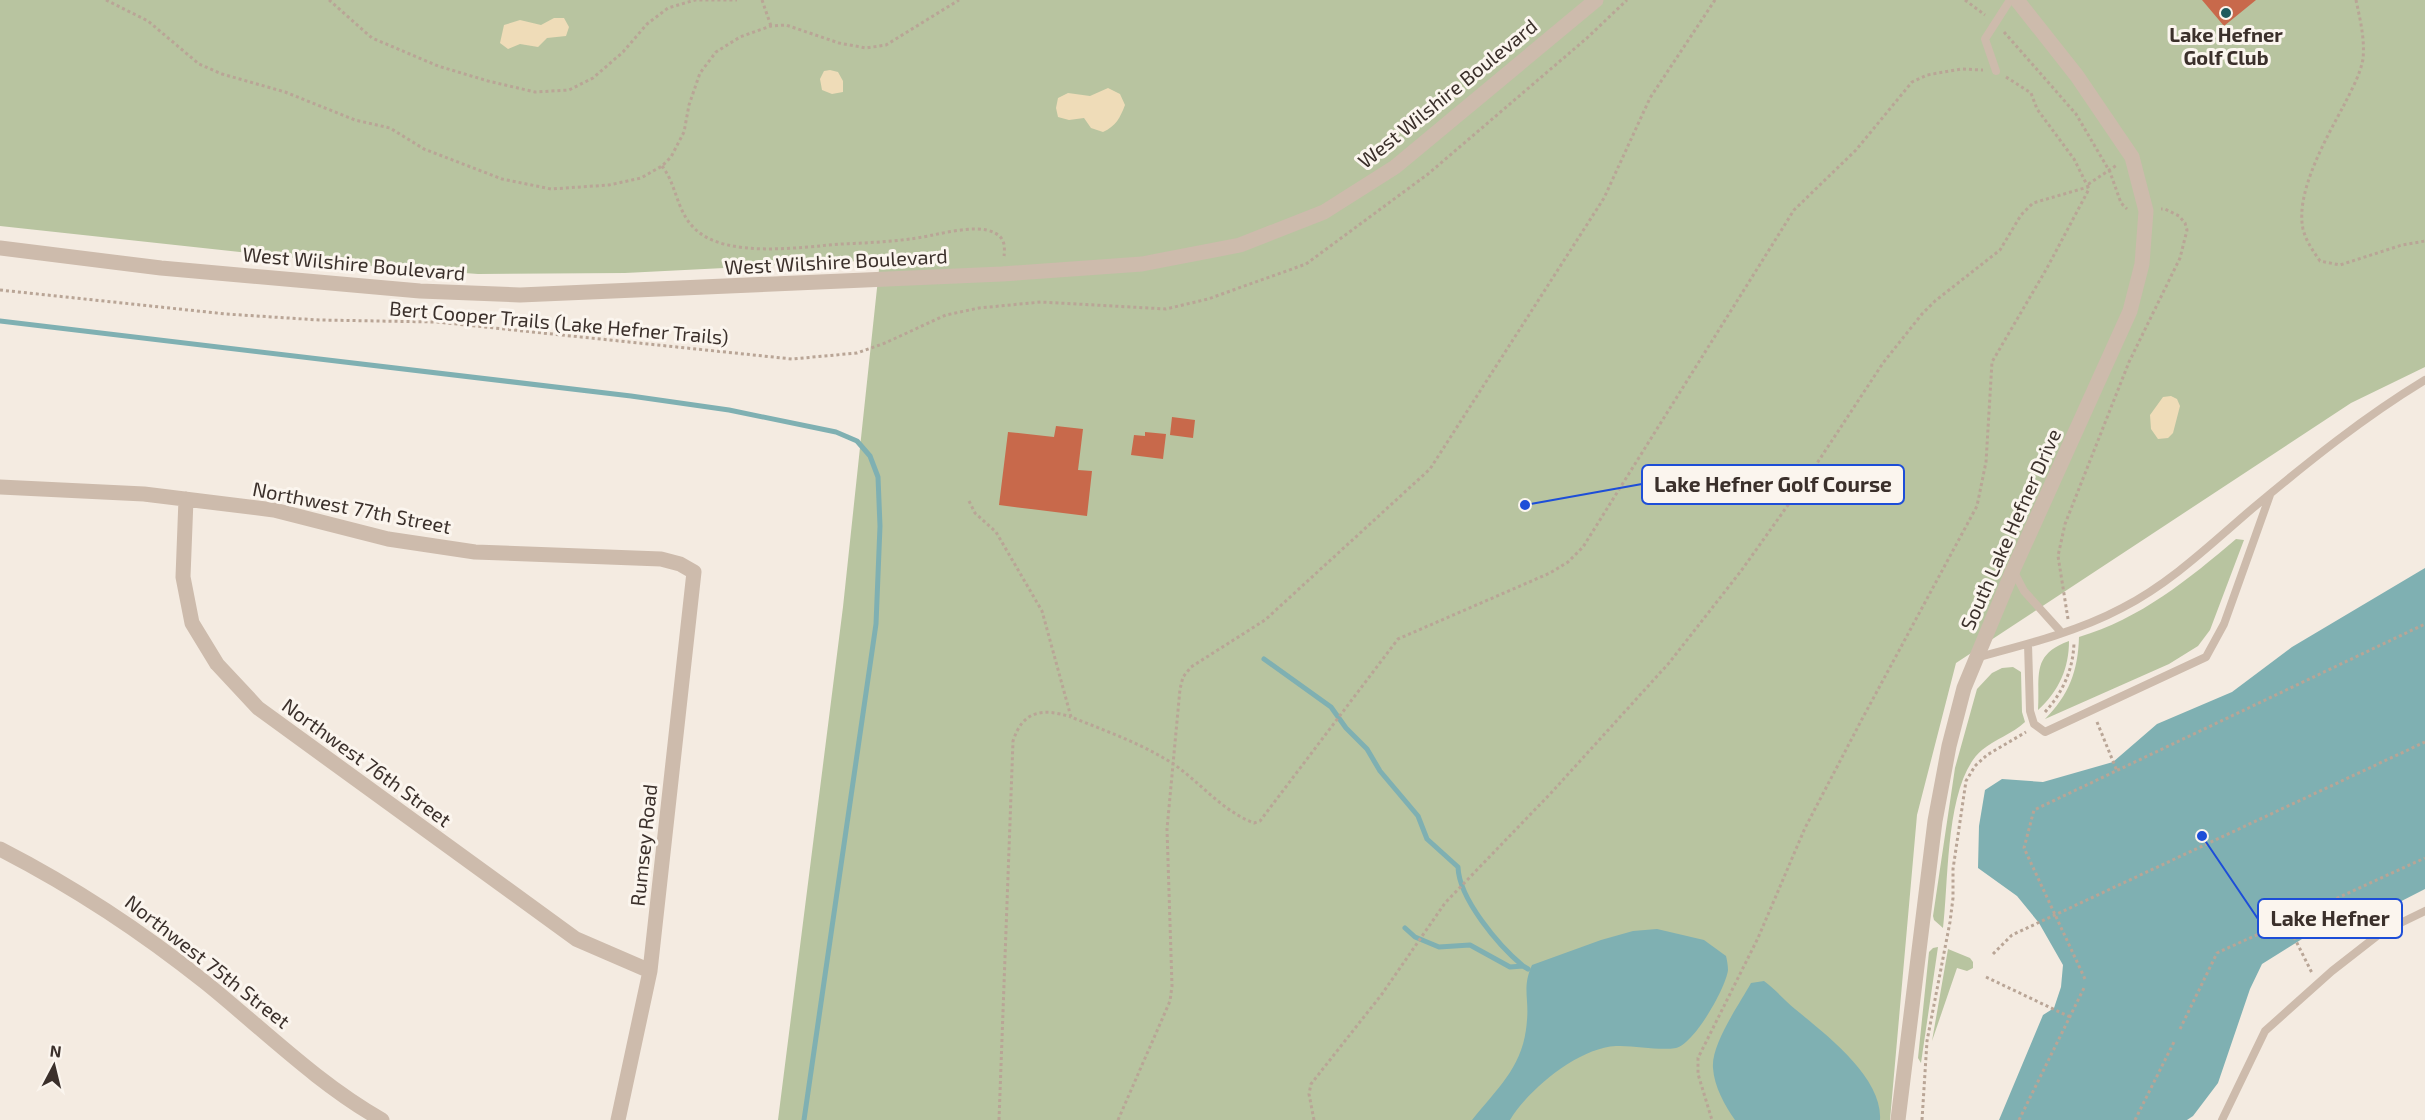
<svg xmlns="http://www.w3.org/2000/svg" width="2425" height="1120" viewBox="0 0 2425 1120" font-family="'Exo 2',sans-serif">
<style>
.green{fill:#b8c4a0}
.sand{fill:#efdcb8}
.water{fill:#7fb0b2}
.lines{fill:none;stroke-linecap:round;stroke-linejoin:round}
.stream{stroke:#7fb0b2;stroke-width:5}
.building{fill:#c8694b}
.path{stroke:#b9a596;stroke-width:3;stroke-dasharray:3 3;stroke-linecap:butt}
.service{stroke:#cdbbac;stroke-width:8}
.minor{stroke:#cdbbac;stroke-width:15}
.tertiary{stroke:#cdbbac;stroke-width:15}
.poi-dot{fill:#1f5a5e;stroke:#fbf5ee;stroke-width:2}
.labels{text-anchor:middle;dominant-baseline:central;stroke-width:6;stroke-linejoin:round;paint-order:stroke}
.poi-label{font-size:20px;font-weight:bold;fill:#3b302b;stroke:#fbf5ee}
.street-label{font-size:20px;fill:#3b302b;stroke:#fbf5ee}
.leader{fill:none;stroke:#1d4ed8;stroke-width:2}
.callout-dot{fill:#1d4ed8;stroke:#fbf5ee;stroke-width:2}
.callout{fill:#fbf5ee;stroke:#1d4ed8;stroke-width:2}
.callout-label{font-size:21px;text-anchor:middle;font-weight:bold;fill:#3b302b}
</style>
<rect width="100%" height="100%" fill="#f4ebe1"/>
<path class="green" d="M0,0H2425V367L2351,403L1956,663L1917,815L1890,1120H778L843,607L880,260L625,273L478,274L370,266L0,226Z
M2236,539L2244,540L2210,630L2198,646L2169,664L2045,719C2069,695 2078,671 2079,637C2140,619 2189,579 2236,539Z
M2069,641C2069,668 2059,691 2038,710C2040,675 2031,655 2069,641Z
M2013,667L2021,672L2022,712L2025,722C2012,734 1995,739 1982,750C1945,781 1949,881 1943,928L1934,920L1933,916L1955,768L1977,689L1992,673L2002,668Z
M1938,947L1921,1063L1918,1058L1929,952L1933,948Z
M1948,949L1970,958L1973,962V968L1967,971L1957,968L1932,1041Z"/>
<path class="sand" d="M554,18H564L569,27L566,36L547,38L538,47L520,44L508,49L500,43L504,25L520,20L541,25Z
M830,70L838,72L843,81V92L832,94L822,90L820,79L824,71Z
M1108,88L1120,94L1125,105C1120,118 1116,126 1103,132L1091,128L1084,118L1069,120L1058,117L1056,108L1058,98L1068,93L1090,96Z
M2171,396L2177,399L2180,406L2173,433L2168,438L2158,439L2151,429L2150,415L2163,397Z"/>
<path class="water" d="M2425,568V889L2382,911L2318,929L2262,964L2250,989L2218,1083L2193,1116L2187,1120H1999L2043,1015L2054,1008L2061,987L2063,965L2039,923L2017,896L1978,868L1979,826L1985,790L2002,779L2043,782L2113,762L2157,724L2232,692L2292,647Z
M1657,929L1704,940L1726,956C1727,960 1728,966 1728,970C1726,988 1694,1044 1676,1048C1659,1051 1634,1045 1616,1046C1578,1048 1529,1089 1510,1120H1472C1499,1086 1524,1066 1527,1020C1529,998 1522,987 1532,965L1601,940L1633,931Z
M1764,981C1775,989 1784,1000 1795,1009C1825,1034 1883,1077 1880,1120H1735C1725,1106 1714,1086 1713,1068C1711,1044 1739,1005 1751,983Z"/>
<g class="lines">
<path class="stream" d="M0,321L631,396L729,410L836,432L857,441L870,456L878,477L880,526L876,624L804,1120
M1264,659L1331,707L1346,728L1367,749L1380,771L1418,816L1427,839L1458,867C1459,899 1499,946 1523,966
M1405,928L1415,937L1439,947L1470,945L1510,967L1523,966L1528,969"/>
</g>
<path class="building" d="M2202,0H2256L2224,26Z
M1172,417L1195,420L1193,438L1170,435Z
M1056,426L1083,429L1078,470L1092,471L1087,516L999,505L1008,432L1054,437Z
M1145,432L1166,434L1163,459L1131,455L1134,435L1145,436Z"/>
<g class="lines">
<path class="path" d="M106,0L148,21L199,64L222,74L285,92L355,120L390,128L424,149L502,179L551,189L609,185L641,178L662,166L671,157L684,132L689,105L700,73L716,52L740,37L771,26L786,25L839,43L866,48L886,45L959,0
M329,0L372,38L438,66L488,81L535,92L569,90L593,78L623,52L647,24L668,8L695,0H737
M762,0L771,26
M1965,0L1985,15
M2356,0C2360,19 2365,39 2363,59C2360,75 2351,91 2344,105C2327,137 2295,192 2303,229C2306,241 2313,251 2320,261L2340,265L2402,245L2425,241
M2004,32L2076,114L2110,172L2121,203L2127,209
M2006,77L2031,93L2037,109L2074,159L2088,187L2087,185L2117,165
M662,166C677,185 676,211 695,229C726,259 802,247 841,244C864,243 887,242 910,239C932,237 975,222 995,233C1005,238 1005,247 1004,256
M0,290L226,314L319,320L437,322L792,359L857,353L885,343L946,315L979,308L1041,302L1166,309L1208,299L1306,264L1428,174L1587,38L1627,0
M969,501L975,513L996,532L1042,611L1071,717C1106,731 1140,743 1172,763C1200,782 1222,811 1254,823L1260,821L1398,639L1550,573L1568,562L1583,547L1794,210L1856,150L1912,82L1927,75L1961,69L1983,70
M2068,619L2058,556L2065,524L2129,362L2180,258L2187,230L2185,223L2179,216L2165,209H2161
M2045,712C2063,692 2073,670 2074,643
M2097,722L2117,771
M2286,921L2312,973
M1993,954L2012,935L2425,742
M1986,977L2070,1017
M2085,979L2024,848L2034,810L2425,624
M2180,1029L2217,953L2425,858
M999,1120L1013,741C1023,710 1043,708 1071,717
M1118,1120L1170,1001L1172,986L1167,829L1180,689L1183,677L1191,667L1265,620L1430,469L1604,198L1650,98L1715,0
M1314,1120L1309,1094L1311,1084L1382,994L1445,903L1551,793L1669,663L1741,571L1808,477L1883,363L1922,314L1935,301L2000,250L2021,215L2033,203L2088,187L2089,189L2047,268L1992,362L1986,462L1977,506L1861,721L1805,828L1758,938L1698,1058V1074L1712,1120
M1922,1120L1927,1041L1950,922L1953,898V869L1966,781L1975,766L1987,755L2026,732
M2019,1120L2084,988
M2135,1120L2174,1042"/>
<path class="service" d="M1996,71L1985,39L2010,0
M2013,570L2024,591L2061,632
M2028,644L2030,711L2034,724L2045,732L2206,657L2224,624L2270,495
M1975,658C2024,645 2077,632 2122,608C2171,583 2212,543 2253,508C2308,462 2364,417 2425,380
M2222,1120L2265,1031L2332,971L2382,932L2425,911"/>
<path class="minor" d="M0,487L144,494L274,510L388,539L475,552L661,559L680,564L694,572L650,971L618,1120
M186,499L183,577L192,623L217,664L258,708L576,939L650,971
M0,849C74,887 141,931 206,983C263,1029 318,1084 382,1120"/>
<path class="tertiary" d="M0,248L161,268L420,291L520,295L1002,274L1142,264L1240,245L1324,212L1395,167L1596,0
M1898,1120L1935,821L1949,746L1964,688L2013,570L2130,311L2142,264L2146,211L2132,157L2077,76L2017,0"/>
</g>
<circle class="poi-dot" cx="2226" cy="13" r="6"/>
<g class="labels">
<g class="poi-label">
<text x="2226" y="34">Lake Hefner<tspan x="2226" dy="23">Golf Club</tspan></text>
</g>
<g class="street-label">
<text transform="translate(1447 93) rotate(-39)">West Wilshire Boulevard</text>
<text transform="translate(836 261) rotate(-3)">West Wilshire Boulevard</text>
<text transform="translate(354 263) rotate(5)">West Wilshire Boulevard</text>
<text transform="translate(559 322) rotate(5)">Bert Cooper Trails (Lake Hefner Trails)</text>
<text transform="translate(352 507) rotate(11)">Northwest 77th Street</text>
<text transform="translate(2010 529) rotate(-66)">South Lake Hefner Drive</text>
<text transform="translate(367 762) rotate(36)">Northwest 76th Street</text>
<text transform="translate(643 845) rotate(-84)">Rumsey Road</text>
<text transform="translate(208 961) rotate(38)">Northwest 75th Street</text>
</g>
</g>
<path class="leader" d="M1525 505L1642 484M2202 836L2258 919"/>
<g class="callout-dot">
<circle cx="1525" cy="505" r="6"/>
<circle cx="2202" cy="836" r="6"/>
</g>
<g class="callout">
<rect x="1642" y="465" width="262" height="39" rx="6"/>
<rect x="2258" y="899" width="144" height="39" rx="6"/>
</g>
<g class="callout-label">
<text x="1773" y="492">Lake Hefner Golf Course</text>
<text x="2330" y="926">Lake Hefner</text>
</g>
<g transform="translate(54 1066) rotate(7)" stroke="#fbf5ee" stroke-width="4.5" paint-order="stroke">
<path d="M0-4.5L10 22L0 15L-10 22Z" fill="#3b302b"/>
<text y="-9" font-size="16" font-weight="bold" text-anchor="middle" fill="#3b302b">N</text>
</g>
</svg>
